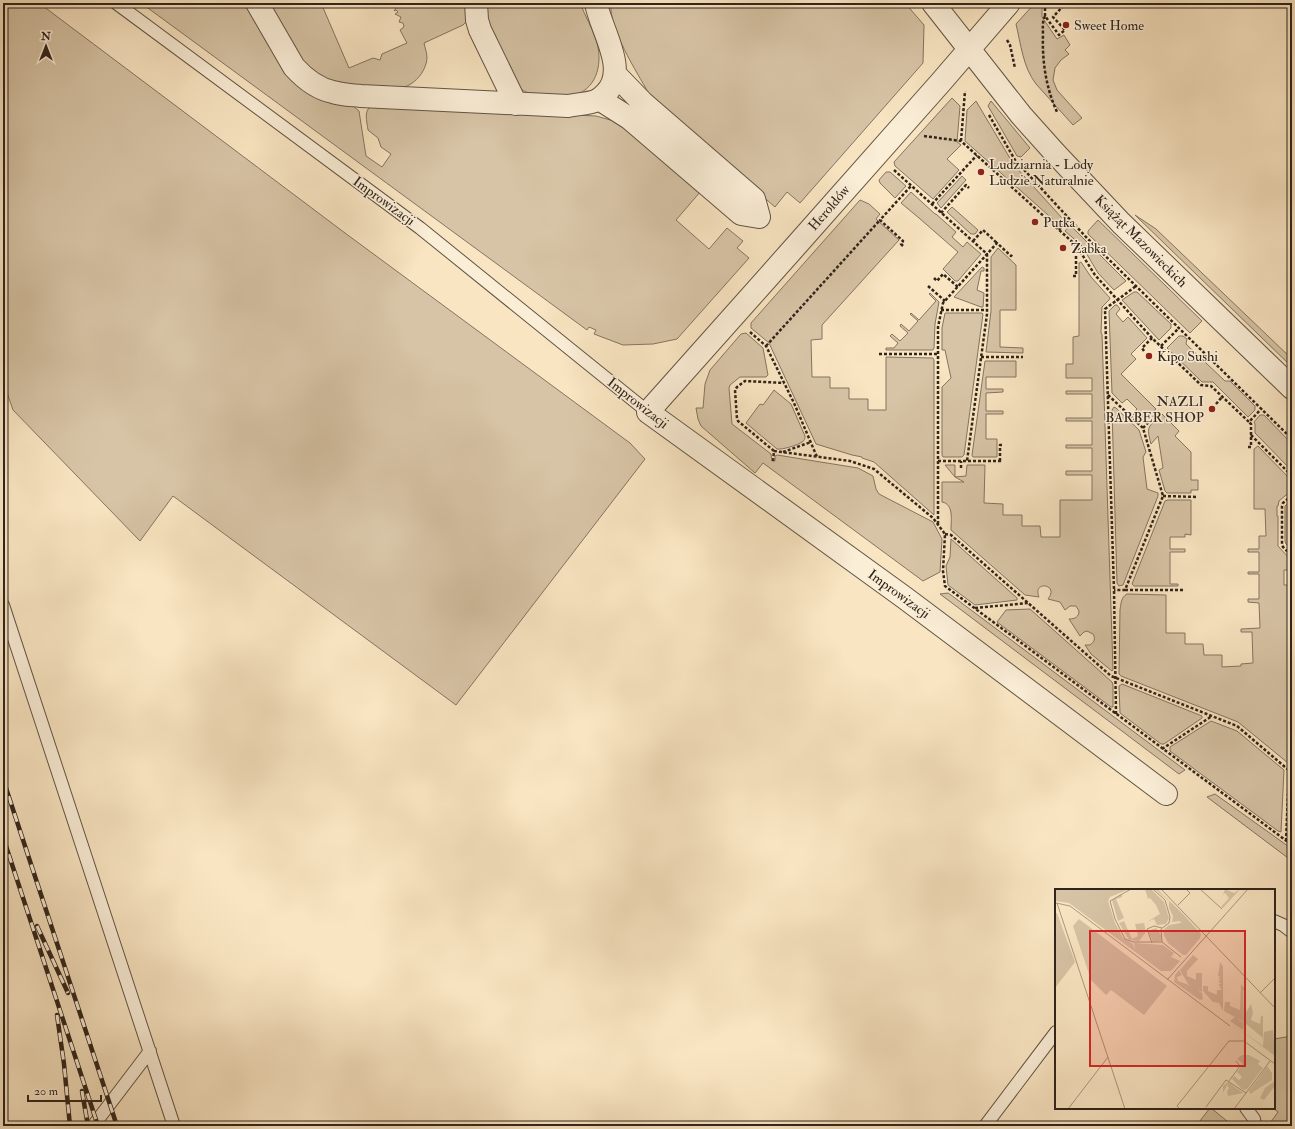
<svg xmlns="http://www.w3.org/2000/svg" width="1295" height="1129" viewBox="0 0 1295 1129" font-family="'IM FELL Double Pica',serif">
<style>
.green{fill:#d7c4a6;stroke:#847460}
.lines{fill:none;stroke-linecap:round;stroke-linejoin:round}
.lane-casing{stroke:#625445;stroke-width:14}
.street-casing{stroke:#625445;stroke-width:24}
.path{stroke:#30241b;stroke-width:2.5;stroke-dasharray:3 2;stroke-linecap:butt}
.lane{stroke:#fbeed7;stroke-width:12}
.street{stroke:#fbeed7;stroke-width:22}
.rail-casing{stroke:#30241b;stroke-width:4.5}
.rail{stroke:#fbeed7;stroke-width:3;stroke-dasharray:9;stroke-linecap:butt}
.poi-dot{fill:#8f2418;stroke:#fbeed7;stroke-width:1.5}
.labels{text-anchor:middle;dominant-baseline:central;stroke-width:3;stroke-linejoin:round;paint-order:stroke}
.poi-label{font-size:14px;fill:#30241b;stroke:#fbeed7;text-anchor:start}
.street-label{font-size:14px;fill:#30241b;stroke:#fbeed7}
.inset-road{fill:none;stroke:#a9987f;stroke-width:1}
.view{fill:#d62828;fill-opacity:0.15;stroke:#d62828;stroke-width:2}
.inset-edge{fill:none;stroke:#30241b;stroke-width:2}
</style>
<rect width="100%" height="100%" fill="#f9e5c2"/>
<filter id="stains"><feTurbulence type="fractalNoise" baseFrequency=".005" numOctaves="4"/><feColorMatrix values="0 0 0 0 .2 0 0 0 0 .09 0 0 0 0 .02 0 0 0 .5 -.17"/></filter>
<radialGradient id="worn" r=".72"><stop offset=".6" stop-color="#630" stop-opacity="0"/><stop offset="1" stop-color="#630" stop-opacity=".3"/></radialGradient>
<path class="green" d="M3,3H39L345,233L630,443L645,459L456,705L173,496L140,541L13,410L3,381Z
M141,3H246L280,61L352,105L359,111L366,156L382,167L391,154L381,147L378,138L368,130C367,121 363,110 372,106L596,116L614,121L622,125L701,191L676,220L709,249L727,228L743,241L737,248L749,258L677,339L653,344L623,345L594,334L596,330L589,327L587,330Z
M267,3H321L349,68L373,58L380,60L382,54L407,43L400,30L403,28L404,26L403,23L399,22L401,17L395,14L398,12L396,10L394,11L396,8L393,3H467L468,20L463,25L424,43C425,48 427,53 427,58C426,72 414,86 400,88C389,89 377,87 366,86C350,84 333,84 318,75C299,64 279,23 267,3Z
M485,3H580C585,16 593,29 597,43C603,65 596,92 570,96C564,97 557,95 552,95C539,94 527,96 517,86L483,14Z
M611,3H905L924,25L923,63L800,203L787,192L775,207L655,102L649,94C637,72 608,28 611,3Z
M1035,3H1042V17L1057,39L1064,35L1070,45L1065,50L1069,54L1061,60L1055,68L1053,80L1057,90L1082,118L1073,125L1036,84C1023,67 1021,45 1016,24Z
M952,98L960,106L957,142L961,145L947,159L959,170L933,199L895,166L894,162Z
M976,101L1014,165L1062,218L1057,223L965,141L967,110Z
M991,101L1030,148L1021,157L1017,156L988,106Z
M886,172H890L906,186L895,198L880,183L879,180Z
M962,176L966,180L941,208L937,203Z
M911,192L935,214H936L956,232L952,237L963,247L967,242L981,254L958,281H955L943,269L958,252L919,218L901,203Z
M860,200L869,204L880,214L876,219L899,240L822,325V339L811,340L812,377H830V388H849V399H868V410H886V357L933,358L934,360V515L874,462L862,458V457L852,455L816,444L769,343L751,328V323Z
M952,207L978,230L975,234H971L947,212Z
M1135,215L1156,229L1292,359V367Z
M1098,220L1202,321L1190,333L1088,234V231Z
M1070,225L1126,281L1114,290L1098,273L1082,246L1065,231Z
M998,248L1016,265V310H1000V347L1023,348V353L986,352L991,311V257Z
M1081,262L1091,277L1110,298L1109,300L1102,307L1101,333L1102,334L1113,670L1112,671L1091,654L1085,645H1090C1094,642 1096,639 1093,634L1087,631L1084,632L1080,636L1069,619C1075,619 1079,617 1079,611L1076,606H1070L1065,610L1060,602L1048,599C1060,584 1032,580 1039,597L1025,595L951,530C951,520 954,504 942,502V482H964L955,477L945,465H955V477L966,476L967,465H985L984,503L1003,504V515H1022V526H1040L1041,537H1060V500H1092V475H1066V471H1092V448H1066V445H1092V421H1066V418H1092V394H1066V391H1092V378H1066V364H1073V337L1079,336V263Z
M982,267L984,268V271H981L977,290L984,293L983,307H981L954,297Z
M1134,292H1137L1171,324V328L1159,340L1122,300Z
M930,293L939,302L935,324L934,348L933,350H886V348H894L898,343L890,336L892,334L900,341L908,333L900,326L901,324L909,331L918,321L910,314L911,313L919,320L936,301L929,294Z
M1115,305H1117L1120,309L1116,314L1123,322L1128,317L1147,338L1131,354L1136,359L1121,374L1156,409L1142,421H1140L1133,414L1137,409L1127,399L1122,403L1112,393L1109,311Z
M945,313H982L983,314L964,455L962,457H943L942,455V387L951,378L945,350H942V328Z
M746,333L763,348L768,375L766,377H740L730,385L729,388L732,424L771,454L772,461H775V456L777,455L858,468L873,476L876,489L879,494L933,522L942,539L940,572L923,581L763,463L755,473L701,426L698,419L696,408H703L705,384L710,370L741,334Z
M1179,336H1183L1187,339L1186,344L1225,381H1230L1255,406V410L1248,417L1213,382H1202L1167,348Z
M985,361H1016V377H986V389H1003V392L986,393V411H1003V414H986V439H997V457H973L972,455Z
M774,390L791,404L805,436C805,439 805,440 802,442C798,445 782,450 777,449L746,423L760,404L763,405Z
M1114,407L1116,408L1139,430L1146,452L1143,457L1147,489L1158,493V496L1123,585L1119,586L1117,583L1112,410Z
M1162,414L1179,431L1175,436L1191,452V480H1198V490H1191V493H1167L1165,491L1159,470L1163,468L1158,436L1151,444C1146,425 1148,428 1162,414Z
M1260,415H1264L1292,444V471L1255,433V424L1254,422Z
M1258,446L1292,481V490L1279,501L1278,506H1277V516H1278V546L1291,560V570H1284V585H1291L1290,760L1288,763L1238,722L1121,676L1119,674L1120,610C1121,604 1121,597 1127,594L1166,595V633H1185V644H1203L1204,655H1222V667L1241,666V664L1253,663L1252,632H1241V629L1260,628L1259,603L1248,602V599H1259V574H1248V572H1259V552H1248V549H1259V536H1266L1265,509H1254V449Z
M1168,500H1191V535L1185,534V537H1170V549H1185V552H1170V584H1178V586H1134L1132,584L1165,501Z
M1292,500V550L1286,544L1285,541V506Z
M951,539L1017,598V600L975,605L948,585L946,566L950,557Z
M948,593L951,595L1185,770L1179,774L940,594Z
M1030,609L1112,682L1113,685V707H1111L997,622L1006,610Z
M1122,684L1202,716V718L1164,744H1161L1120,713L1119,686Z
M1211,721L1237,731L1284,770L1281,832L1278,831L1170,751V747Z
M1215,794L1292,849V861L1207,797Z
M1292,1036V1126H1268L1278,1112L1273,1108L1274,1039Z
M1210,1108H1211L1233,1126H1196Z"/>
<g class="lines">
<defs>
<path id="lane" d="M116,3L420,228L648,412
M3,605L174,1126
M1274,921L1283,925L1292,932
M1246,1108L1254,1119L1255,1126
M93,1126L150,1051
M985,1126L1056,1032"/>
<path id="street" d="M257,3L294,67C304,78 318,89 333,92C342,95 352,95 361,96L568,106C578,104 589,104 598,100C601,98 603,96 605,94C630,71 600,29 596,3
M476,3L477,20L480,30L516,104
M933,3L1021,115L1055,153L1121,223L1292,388
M1009,3L941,82L794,248L648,412L905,598L1166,794
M599,99L629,118L741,214L759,217L754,199L642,102L615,74"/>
</defs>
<use href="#lane" class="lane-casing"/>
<use href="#street" class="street-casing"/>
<path class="path" d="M1045,3V16L1059,35L1065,30L1053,17L1066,3
M1045,16C1042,22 1043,28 1043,35C1042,61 1046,88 1057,112
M1007,40L1010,45L1015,68
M989,115L1015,160L1086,237L1292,439
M924,136L961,141L1069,239L1076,245L1095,275L1152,338L1201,385L1211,386L1249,422L1262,408
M961,141L965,91
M894,170L987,254V314L967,461
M932,204L977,155
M941,213L966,185L969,188
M1059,230L1069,219
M973,241L983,230L997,243
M903,246L901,244L903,241L880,220L911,186
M1073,276H1076V245
M934,278L937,281L943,274L958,287
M928,286L945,301
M941,310H987
M750,332L766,346L794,403L817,457
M766,346L880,220
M1161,346L1179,328
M1144,351L1142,348L1152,338
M879,354H938
M981,357H1023
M1108,395L1143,428L1163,496L1125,590H1114
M1216,404L1222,397
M1143,428L1159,411
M1251,435L1292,476
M1248,447H1251V424L1249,422
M774,451L738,421L737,419L735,390L737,387L745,381L784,383
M783,452L811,442
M773,461L774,451L850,461L874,469L933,518L945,534L943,571L945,586L1292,845
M938,461H1003
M1000,461V445H1003
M961,468V461
M1292,495L1283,503L1282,506V544L1283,547L1292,556
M1163,496L1198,497
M938,524V327L943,303L997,243L1011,256L1013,253
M945,534L951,535L1111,676L1237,726L1292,773
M1125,590H1185
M975,608L1028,603
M1116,714L1114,590L1105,309L1136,286
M1162,749L1212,716
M1286,841L1289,770"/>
<use href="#lane" class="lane"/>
<use href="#street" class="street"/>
<defs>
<path id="rail" d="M3,779L117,1126
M3,837L98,1126
M37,926L68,993
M57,1015L64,1064L70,1126
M82,1091L88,1126"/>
</defs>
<use href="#rail" class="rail-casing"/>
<use href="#rail" class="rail"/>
</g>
<g class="poi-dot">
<circle cx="1066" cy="25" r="4"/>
<circle cx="981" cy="172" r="4"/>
<circle cx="1035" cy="222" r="4"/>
<circle cx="1063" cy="248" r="4"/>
<circle cx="1149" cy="356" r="4"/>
<circle cx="1212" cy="409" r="4"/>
</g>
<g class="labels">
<g class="poi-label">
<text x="1074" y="25">Sweet Home</text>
<text x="989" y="164">Ludziarnia - Lody<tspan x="989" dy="16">Ludzie Naturalnie</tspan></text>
<text x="1043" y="222">Putka</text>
<text x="1071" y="248">Żabka</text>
<text x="1157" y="356">Kipo Sushi</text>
<text x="1204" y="401" text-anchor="end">NAZLI<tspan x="1204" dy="16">BARBER SHOP</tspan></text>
</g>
<g class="street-label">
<text transform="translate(384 201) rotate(36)">Improwizacji</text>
<text transform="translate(829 208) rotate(-49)">Heroldów</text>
<text transform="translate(1141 241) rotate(45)">Książąt Mazowieckich</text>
<text transform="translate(638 403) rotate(38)">Improwizacji</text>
<text transform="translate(899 594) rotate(36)">Improwizacji</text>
</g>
</g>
<g transform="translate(1055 889)">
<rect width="220" height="220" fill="#f9e5c2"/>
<path d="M0,0H74L55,8L53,12L60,34L68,49L78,55L80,61L79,54L108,56L119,64L116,68L125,72L116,82H106L14,14L0,12ZM90,0H96L109,13L114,29L111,35L102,36L99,30L92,33L105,25L101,16L95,9L93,10ZM100,0H102L127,24L146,45L145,49L131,66H128L113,54L109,46L108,41L114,36L126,34L125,32L117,33L118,27L114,19V12ZM170,0L179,4L185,0L168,19L166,18L174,9L170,4L168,6ZM67,5V8L61,10L69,29L63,32L57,11ZM0,24H2L20,73L0,99ZM24,30L112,97L89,126L56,101L51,106L36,91L18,37ZM69,32L77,50L83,47L80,35L89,34L91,43L84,52L74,51L64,34ZM101,39L106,46V52L98,53L93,42ZM138,66L143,70L132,82V87L141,91V84H147V103L133,95L125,81ZM165,73L168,77V122L164,114L158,113L148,102V97H153V102L162,106V101H166V99L163,98H166L163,95H166L163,92L166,91L163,89L166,88L163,87ZM124,81L127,86L122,88L123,92L139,98L147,104L148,110L145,111L119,93L120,86ZM186,95L190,100L188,102L189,133L169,122L170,113H175V117L185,121ZM196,115L198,124L196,131L205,135L206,127H208V149L190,134V125ZM180,128L189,134L188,141L175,132ZM180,137L208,157L209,143L218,141L220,167ZM194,166L205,172L203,175L208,179L192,200L188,201L177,190L179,187L184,191L187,188L182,183L188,175L182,170L187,166ZM212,177L217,184V191L195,205L194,202ZM220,192V197L209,211L205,209L210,199ZM173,193L188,204L173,207L172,203L174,199L172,196L168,204V197Z" fill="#d7c4a6"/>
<path class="inset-road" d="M76,0L55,12L60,30L70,50L78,53H107L126,68M98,0L110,11L115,28L114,34L106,40L107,53M106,0L220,119M145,0L167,20M1,14L15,17L175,137M2,14L70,220M123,16L135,4L131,0M97,54L92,40L99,37L107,39M112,91L193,0M205,104L220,89M174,192L185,177L181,172M151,218L171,191L191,204M13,220L53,168M125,220L122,217L174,152H189L220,175M179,220L215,172"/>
<path class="view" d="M35,42H190V177H35Z"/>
<rect width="220" height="220" class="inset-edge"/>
</g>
<rect width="1295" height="1129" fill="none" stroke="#f9e5c2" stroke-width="16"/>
<rect x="4" y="4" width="1287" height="1121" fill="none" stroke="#30241b" stroke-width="2"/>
<rect x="8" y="8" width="1279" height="1113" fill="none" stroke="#30241b"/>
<g transform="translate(46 46)" stroke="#fbeed7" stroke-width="3" paint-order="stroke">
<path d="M0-3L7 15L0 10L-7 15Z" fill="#30241b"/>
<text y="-6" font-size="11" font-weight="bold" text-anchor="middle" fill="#30241b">N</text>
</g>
<path d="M28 1095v6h73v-6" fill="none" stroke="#30241b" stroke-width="2"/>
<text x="34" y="1095" font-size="12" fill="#30241b" stroke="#fbeed7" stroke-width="3" paint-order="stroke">20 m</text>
<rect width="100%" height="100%" filter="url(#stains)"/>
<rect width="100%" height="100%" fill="url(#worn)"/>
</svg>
